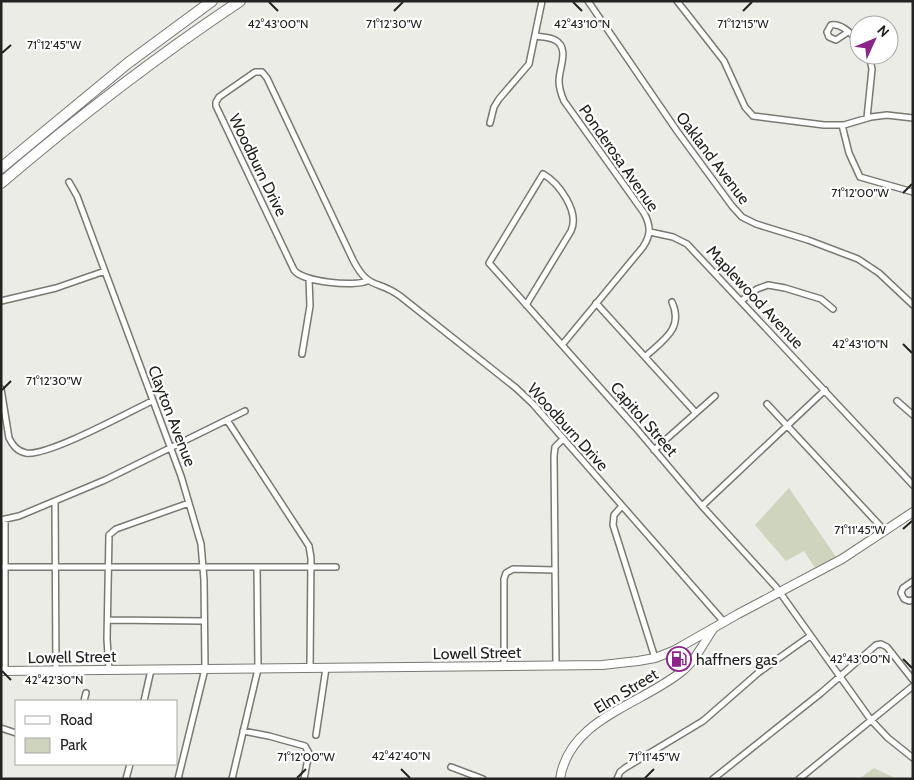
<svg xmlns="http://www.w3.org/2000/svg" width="914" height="780" viewBox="0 0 914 780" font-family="Cabin,sans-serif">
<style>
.green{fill:#ced4be}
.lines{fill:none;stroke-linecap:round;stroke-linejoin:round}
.street-casing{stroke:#787973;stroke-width:8}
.secondary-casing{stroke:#787973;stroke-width:10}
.primary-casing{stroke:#787973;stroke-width:10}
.highway-casing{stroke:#787973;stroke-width:12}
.street{stroke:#fff;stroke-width:5}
.secondary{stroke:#fff;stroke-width:8}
.primary{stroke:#fff;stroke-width:8}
.highway{stroke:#fff;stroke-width:10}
.ticks{fill:none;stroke:#232321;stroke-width:2}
.labels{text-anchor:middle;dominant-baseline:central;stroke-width:4.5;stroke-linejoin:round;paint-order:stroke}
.street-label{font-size:16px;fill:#232321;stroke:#fff}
.poi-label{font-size:16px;fill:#232321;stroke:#fff;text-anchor:start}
.ticks-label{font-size:12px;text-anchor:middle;fill:#232321;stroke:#fff;stroke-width:4.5;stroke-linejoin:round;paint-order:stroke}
</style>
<rect width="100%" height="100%" fill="#ebece5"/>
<path class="green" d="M789,488L836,557L815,568L804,551L786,561L755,525Z
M874,768L897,779H859Z"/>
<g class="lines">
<defs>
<path id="street" d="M588,1L677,131L732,206L742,217L756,224L808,240L858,259L879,273L913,305
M677,1L724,61L745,107L753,116L824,125H844L871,117L887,115L913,118
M848,32L836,40L829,37L827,32L831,25C842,23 851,34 859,41
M536,36C542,37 550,37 555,40C570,48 559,68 559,81C559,88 561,94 564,101L644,213C651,226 651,235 643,247L562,345
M867,118L872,69L869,55
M490,123L494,107L499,99L529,64L542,1
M842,125L849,153L860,177L913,192
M69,182L77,196L181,476L201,544L204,580L205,669L178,779
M650,232L673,237L687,244L913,485
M367,281C355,287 302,282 294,270L216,106V102L219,97L255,72H262L267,78L353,260C369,291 377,279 400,296L516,388L533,404L724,622
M1,301L56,288L105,271
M741,301L757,289L768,285L785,288L821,299L833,309
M596,303L696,413
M526,305L571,231C580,212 559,183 543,174L489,263L635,427L702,506L776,587L871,720L888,738L913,758
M302,354L310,306L309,279
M645,357C663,340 684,329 672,302
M1,389L9,438C13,446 17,451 26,453C47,457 129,412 152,401
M897,401L913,415
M767,404L884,530
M227,420L309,546L311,558L310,668
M654,450L715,396
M55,501L56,671
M622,506L614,515L613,525L655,658
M702,506L825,390
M1,520L19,516L105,480L245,411
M5,520V671
M1,567H336
M913,581L903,588L901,593L904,599L909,601L913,600
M108,620L204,621
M556,665L554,456L555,447L563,439
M504,666V579L506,573L513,569L555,570
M109,670L107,639L109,535L116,529L189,503
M84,701L86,693
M144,701L151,670
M1,728L16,733
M243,731L269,736L305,746L309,753L304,779
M316,735L326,668
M451,767L483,779
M126,779L130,764
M232,779L258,669L257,567
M617,779L620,772L625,768L703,721L758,673L810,636
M713,779L821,693L876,645L881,644L887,647L913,680
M799,779L913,686"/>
<path id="secondary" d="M560,779C569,719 640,705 681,672C695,661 703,644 713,629"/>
<path id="primary" d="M1,671L602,665L638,661L655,658L673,651L738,614L842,559L913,512"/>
<path id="highway" d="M1,168L128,63L212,1
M1,183C77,118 156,57 240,1"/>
</defs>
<use href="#street" class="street-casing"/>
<use href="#secondary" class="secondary-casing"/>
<use href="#primary" class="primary-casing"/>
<use href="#highway" class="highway-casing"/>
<use href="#street" class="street"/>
<use href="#secondary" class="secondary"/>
<use href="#primary" class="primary"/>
<use href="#highway" class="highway"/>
</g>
<path class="ticks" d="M269,2L278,11M573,2L582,11M394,11L403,2M743,11L752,2M2,53L11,45M903,193L912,184M903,344L912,353M2,390L11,381M903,529L912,521M903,659L912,668M2,671L11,680M401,769L410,778M297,778L306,769M645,778L654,769"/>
<defs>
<symbol id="fuel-ring" viewBox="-11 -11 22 22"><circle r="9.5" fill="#fff" stroke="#8c248a" stroke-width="1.5"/><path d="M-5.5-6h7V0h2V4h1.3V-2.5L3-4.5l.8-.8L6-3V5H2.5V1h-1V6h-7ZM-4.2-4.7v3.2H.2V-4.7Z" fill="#8c248a"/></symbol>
</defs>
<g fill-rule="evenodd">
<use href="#fuel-ring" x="665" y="645" width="28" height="28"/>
</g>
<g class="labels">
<g class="street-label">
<text transform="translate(619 158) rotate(55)">Ponderosa Avenue</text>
<text transform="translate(713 158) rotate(53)">Oakland Avenue</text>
<text transform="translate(258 165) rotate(64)">Woodburn Drive</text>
<text transform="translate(755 297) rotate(47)">Maplewood Avenue</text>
<text transform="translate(172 416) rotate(69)">Clayton Avenue</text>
<text transform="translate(644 419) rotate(49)">Capitol Street</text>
<text transform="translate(568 427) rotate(48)">Woodburn Drive</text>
<text transform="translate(477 653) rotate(-1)">Lowell Street</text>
<text transform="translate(72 657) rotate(-1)">Lowell Street</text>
<text transform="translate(626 691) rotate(-31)">Elm Street</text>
</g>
<g class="poi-label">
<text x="696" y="659">haffners gas</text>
</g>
</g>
<g class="ticks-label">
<text x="394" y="28">71°12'30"W</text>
<text x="743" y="28">71°12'15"W</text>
<text x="278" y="28">42°43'00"N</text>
<text x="582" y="28">42°43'10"N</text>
<text x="54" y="49">71°12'45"W</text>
<text x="860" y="197">71°12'00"W</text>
<text x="860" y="348">42°43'10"N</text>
<text x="54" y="385">71°12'30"W</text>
<text x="860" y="534">71°11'45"W</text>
<text x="860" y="663">42°43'00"N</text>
<text x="54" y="684">42°42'30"N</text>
<text x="401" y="760">42°42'40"N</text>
<text x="306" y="761">71°12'00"W</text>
<text x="654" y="761">71°11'45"W</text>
</g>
<rect width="914" height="780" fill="none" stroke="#232321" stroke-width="5"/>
<rect x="15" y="700" width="162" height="65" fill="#ffffff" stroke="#a7a7a6"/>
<rect x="25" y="716" width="25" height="8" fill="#ffffff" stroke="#a7a7a6"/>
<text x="60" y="725" font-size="15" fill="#232321">Road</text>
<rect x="25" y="738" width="25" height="15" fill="#ced4be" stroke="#a7a7a6"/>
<text x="60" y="750" font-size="15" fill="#232321">Park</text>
<g transform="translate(874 40) rotate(46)"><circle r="24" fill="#ffffff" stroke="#a7a7a6"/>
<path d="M0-4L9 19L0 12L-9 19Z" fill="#8c248a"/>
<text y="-8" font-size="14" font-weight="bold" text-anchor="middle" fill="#232321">N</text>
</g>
</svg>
